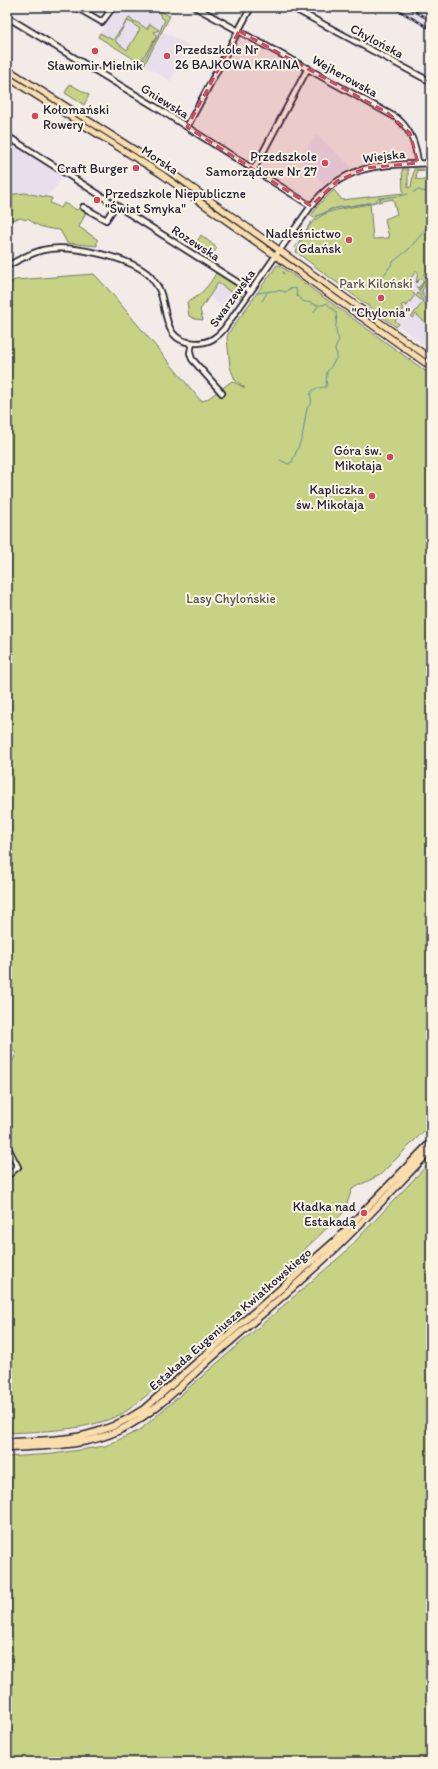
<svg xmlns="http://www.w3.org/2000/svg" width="438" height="1769" viewBox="0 0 438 1769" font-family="Itim,sans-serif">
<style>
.built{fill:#e8dfec}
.green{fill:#c7d285;stroke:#747a60}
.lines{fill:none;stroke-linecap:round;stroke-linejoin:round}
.stream{stroke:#5f89a3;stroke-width:1}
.minor-casing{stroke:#22223b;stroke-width:8}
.major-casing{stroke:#22223b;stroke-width:8}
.highway-casing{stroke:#22223b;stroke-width:9}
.minor{stroke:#fcf5e5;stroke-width:4.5}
.major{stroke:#faddab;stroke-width:5.5}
.highway{stroke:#faddab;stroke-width:6}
.rail-casing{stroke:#22223b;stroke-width:2.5}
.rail{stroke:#fcf5e5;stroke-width:1;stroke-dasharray:3;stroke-linecap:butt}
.marked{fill:#d1495b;fill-opacity:0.2;stroke:#d1495b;stroke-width:3;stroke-dasharray:8 5;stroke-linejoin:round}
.poi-dot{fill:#d1495b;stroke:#fcf5e5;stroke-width:1.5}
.labels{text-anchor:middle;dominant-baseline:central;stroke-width:4;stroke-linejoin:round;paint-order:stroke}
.street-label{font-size:13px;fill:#22223b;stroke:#fcf5e5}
.poi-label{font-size:13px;fill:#22223b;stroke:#fcf5e5;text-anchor:end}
.park-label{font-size:13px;fill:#545751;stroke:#fcf5e5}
</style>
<rect width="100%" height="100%" fill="#f3ebe8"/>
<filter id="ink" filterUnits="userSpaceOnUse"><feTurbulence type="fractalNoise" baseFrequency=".025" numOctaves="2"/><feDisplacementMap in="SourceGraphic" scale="8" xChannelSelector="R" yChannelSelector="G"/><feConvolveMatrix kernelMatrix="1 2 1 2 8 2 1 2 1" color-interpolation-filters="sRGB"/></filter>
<g filter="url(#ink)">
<path class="built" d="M117,7H162L160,11L170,16L162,31L190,46L170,81L98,37Z
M390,7H431V34L427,29Z
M316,136L319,137L352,167L324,183L297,158Z
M7,140L63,176L53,190L44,197L25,193L7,195Z
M416,271L431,274V343L425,345L379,312L405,285Z
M218,283L241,299L231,313L208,296Z"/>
<path class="green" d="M156,7H162L160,11L170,16L144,65L98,37L100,33L113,40L129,18L134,21L132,23L127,21L115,41L127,50L140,29L133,24L135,21L147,29L150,24L159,30L154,32L157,36L142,59L144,60L157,37L165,20L161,17Z
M70,84L89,95L84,105L65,93Z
M402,169H408V188L411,187L414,169H424L423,171L417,170L416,179L431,181V283L425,285L422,291L424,295L431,302V308L419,291L428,275L426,273L423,274L426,277L425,281L419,290L416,286L418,288L424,281L421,278L416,283L418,272L416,271L406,285L415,295L407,306L403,304L401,306L404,309L395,321L399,324L396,327L296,252C300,244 304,233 310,225C324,208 350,208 370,204L373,239L389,238L385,219L397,214L393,199L378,202L380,199L384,198H378L375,202L331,209L314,218L311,216L319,204L334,190L342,200L403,193Z
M25,193L52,198L50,203L61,208L64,203L77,210L79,208L86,212L79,227L97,239V246L67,243L60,230C48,229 36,227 28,218L25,220L21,218L10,220L7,224V195Z
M201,235L217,248L212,255L196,243Z
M277,265H279L431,375V1124L380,1175L352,1189L344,1212L285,1268L282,1276C241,1314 202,1353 157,1387C144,1397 130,1411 115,1417C81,1431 43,1431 7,1433V1179L22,1168L7,1141V1064L11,1065L16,1053L7,1045V285L15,280L94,274L108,289L201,401L206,400L232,381L245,388L235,380L230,367L227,338L228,334Z
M216,273L238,287L242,297L241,299L218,283L200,310L203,320L195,319L189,316L187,302C199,298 211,283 216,273Z
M305,274L318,281L431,362V364Z
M418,293L429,308L431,328L416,314L413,318L411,317L423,302L416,296Z
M431,1161V1762H7V1457L53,1454L105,1446L140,1430L343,1254Z"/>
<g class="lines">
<path class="stream" d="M413,192L417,190L431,193
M317,216L336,208L376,202C384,195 397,198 408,194
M295,248L311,222
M283,272L284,274
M345,281L370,286L377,285L393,262L409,249L431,223
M257,293C266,292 279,289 286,292L288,289L296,288L297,296L304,302C311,301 319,309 327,303
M262,301L267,293
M314,312L318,306
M280,460L288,464L292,462L302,438L307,408L312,402C307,389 316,388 326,387L327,372L336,359L337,355L335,350L339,339C333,330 338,321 336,312L327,304"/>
<defs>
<path id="minor" d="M76,7L102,22L113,7
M195,7L397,118C411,130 416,145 418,163
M291,7L431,82
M7,17L154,106L311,206
M187,127L251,7
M7,136L251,291
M254,169L308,68
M83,207L106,220L116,205
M7,266C19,260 30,253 43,250C69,244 131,257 150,276C154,281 158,286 160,291C168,313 163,343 196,343C209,343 216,338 224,329L311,206C345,163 380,165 431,163
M192,343L190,353L192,359L222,393
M7,1146L18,1167L7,1176"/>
<path id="major" d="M7,69L176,176L431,359
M7,77L161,174L431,367"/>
<path id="highway" d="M7,1442C61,1440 96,1441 144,1409L335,1241L431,1142
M7,1448C44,1446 85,1447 120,1430C156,1413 186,1380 216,1354C258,1317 301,1282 341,1243C372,1213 401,1181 431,1150"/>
</defs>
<use href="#minor" class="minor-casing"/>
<use href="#major" class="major-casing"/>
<use href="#highway" class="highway-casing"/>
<use href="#minor" class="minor"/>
<use href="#major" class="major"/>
<use href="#highway" class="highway"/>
<defs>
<path id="rail" d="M393,7L431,29
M408,7L431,21"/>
</defs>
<use href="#rail" class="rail-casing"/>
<use href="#rail" class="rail"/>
</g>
</g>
<path class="marked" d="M239,31L388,113L410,133L418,163L366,168L337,181L311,206L187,127Z"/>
<g class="poi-dot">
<circle cx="95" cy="51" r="4"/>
<circle cx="167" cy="56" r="4"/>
<circle cx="35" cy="116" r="4"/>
<circle cx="325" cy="163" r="4"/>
<circle cx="136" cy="168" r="4"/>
<circle cx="97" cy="200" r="4"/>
<circle cx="349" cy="240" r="4"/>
<circle cx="381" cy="298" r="4"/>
<circle cx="390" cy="457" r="4"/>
<circle cx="372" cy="496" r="4"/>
<circle cx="364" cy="1213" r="4"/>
</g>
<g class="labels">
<g class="street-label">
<text transform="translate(377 41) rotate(28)">Chylońska</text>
<text transform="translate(345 76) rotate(29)">Wejherowska</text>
<text transform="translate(165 101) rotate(32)">Gniewska</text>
<text transform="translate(384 156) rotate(-7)">Wiejska</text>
<text transform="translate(160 160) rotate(34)">Morska</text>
<text transform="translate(196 243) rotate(33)">Rozewska</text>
<text transform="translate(232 298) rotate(-54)">Swarzewska</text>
<text transform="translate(230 1319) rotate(-41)">Estakada Eugeniusza Kwiatkowskiego</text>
</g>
<g class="poi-label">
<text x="175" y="49" text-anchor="start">Przedszkole Nr<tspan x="175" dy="15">26 BAJKOWA KRAINA</tspan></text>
<text x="95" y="65" text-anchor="middle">Sławomir Mielnik</text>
<text x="43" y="109" text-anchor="start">Kołomański<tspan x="43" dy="15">Rowery</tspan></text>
<text x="317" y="156">Przedszkole<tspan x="317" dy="15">Samorządowe Nr 27</tspan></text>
<text x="128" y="168">Craft Burger</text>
<text x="105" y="193" text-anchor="start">Przedszkole Niepubliczne<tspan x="105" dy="15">"Świat Smyka"</tspan></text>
<text x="341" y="233">Nadleśnictwo<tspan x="341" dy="15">Gdańsk</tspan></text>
<text x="381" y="312" text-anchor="middle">"Chylonia"</text>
<text x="382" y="450">Góra św.<tspan x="382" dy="15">Mikołaja</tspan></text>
<text x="364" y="489">Kapliczka<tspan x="364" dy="15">św. Mikołaja</tspan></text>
<text x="356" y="1206">Kładka nad<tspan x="356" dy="15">Estakadą</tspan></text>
</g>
<g class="park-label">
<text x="376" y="283">Park Kiloński</text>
<text x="231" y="598">Lasy Chylońskie</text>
</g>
</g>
<rect width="438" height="1769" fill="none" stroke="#fcf5e5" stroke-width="24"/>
<rect x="12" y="12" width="414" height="1745" fill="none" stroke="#22223b" stroke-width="1.5" filter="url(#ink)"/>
</svg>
